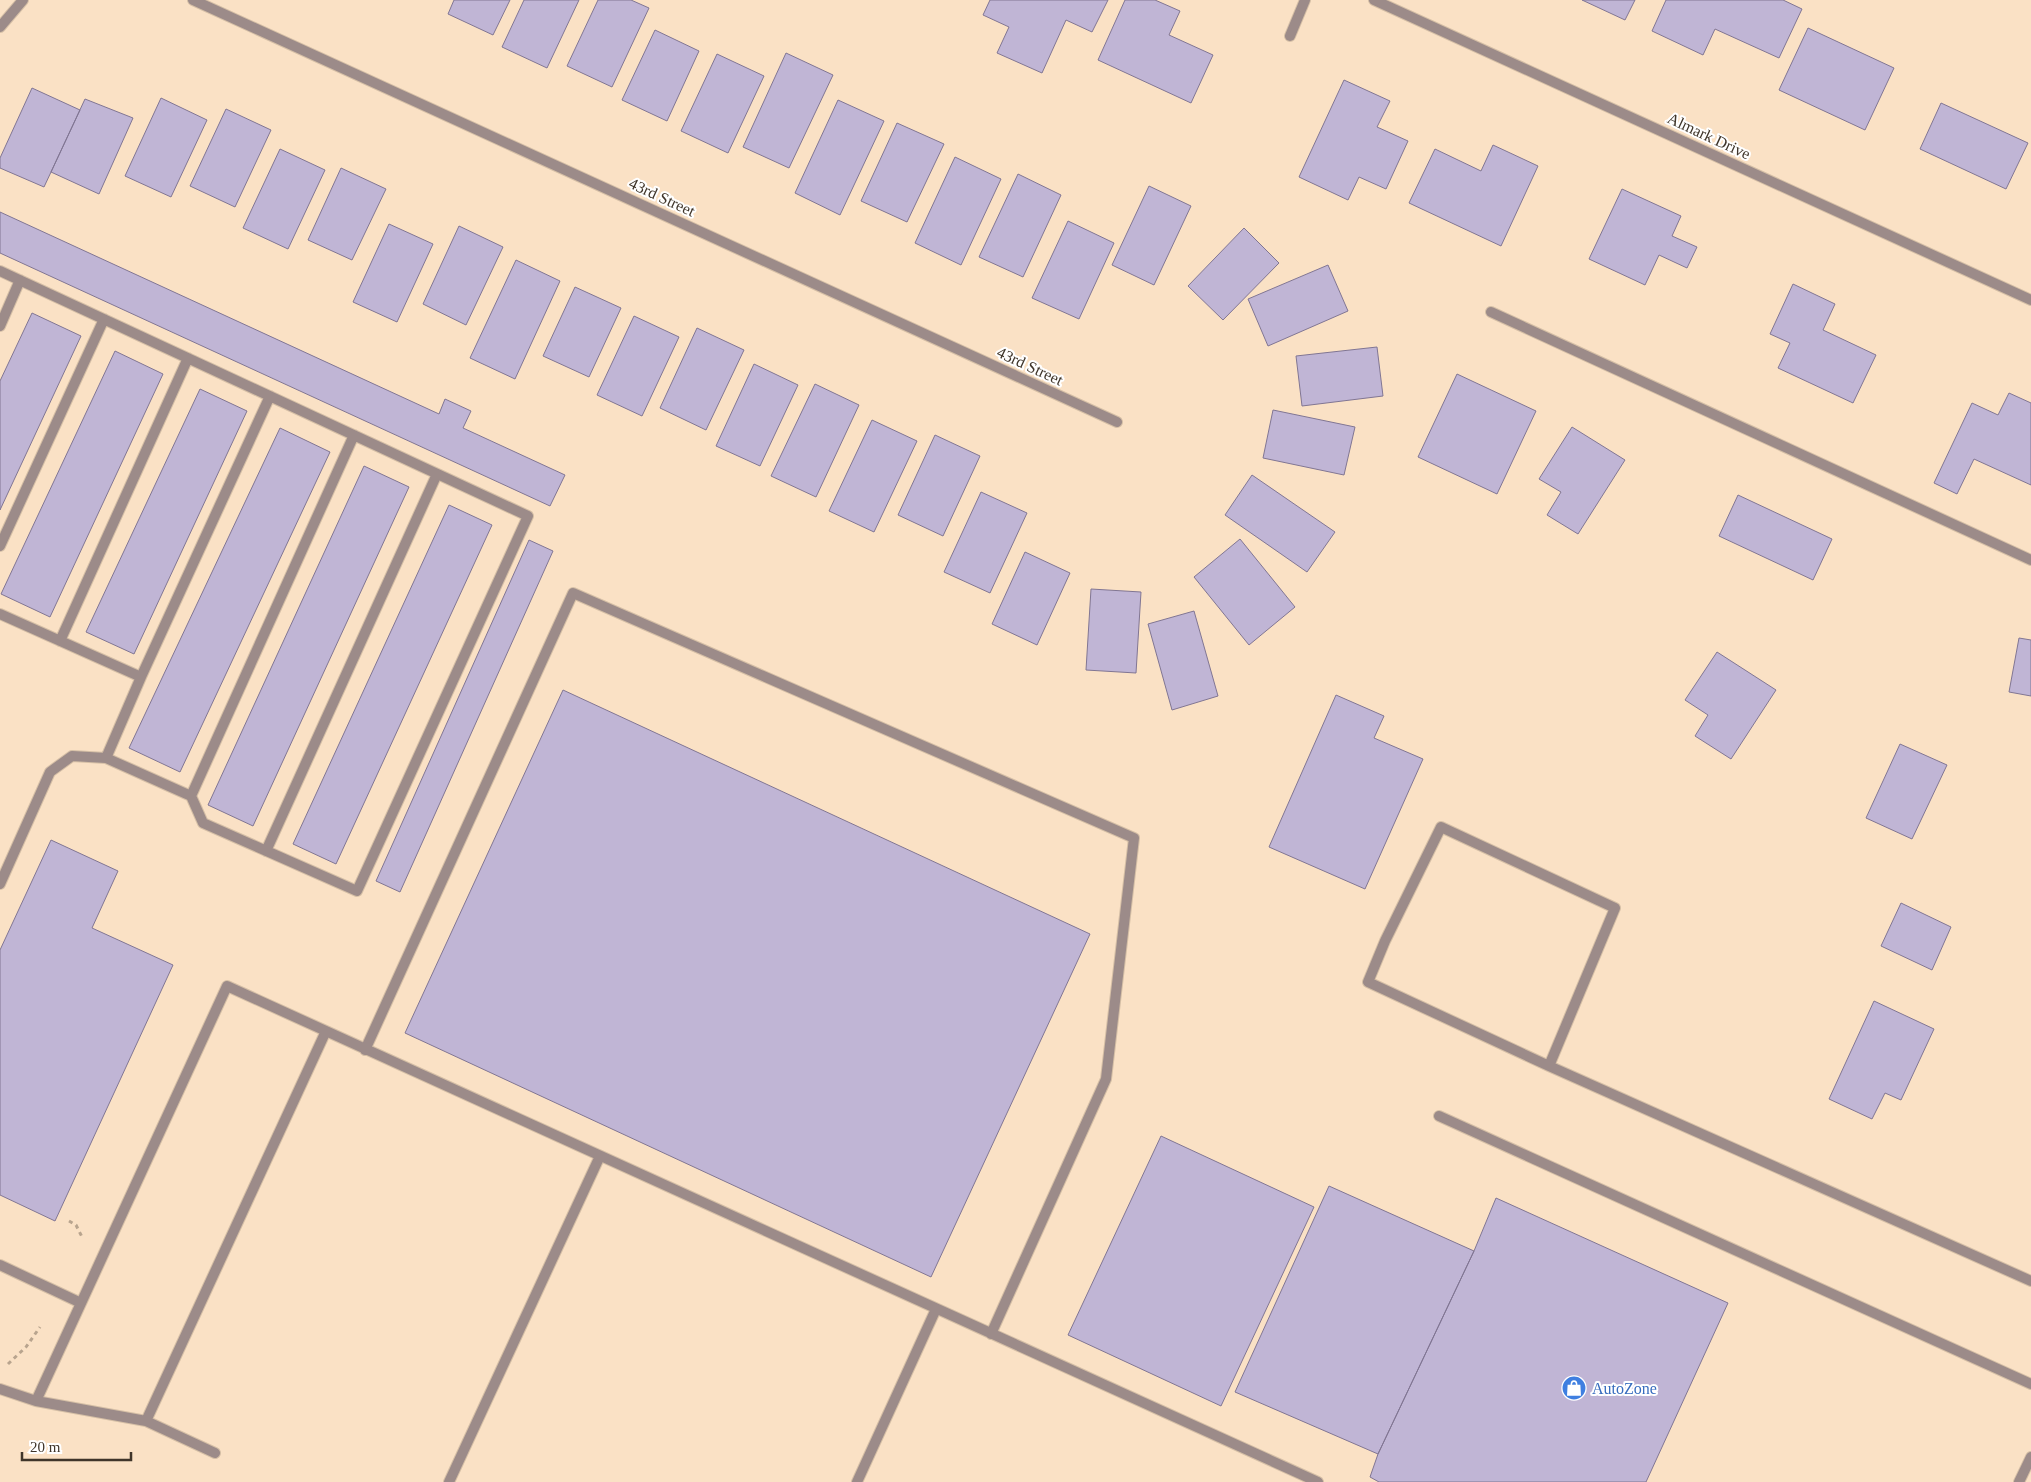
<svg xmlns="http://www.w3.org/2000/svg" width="2031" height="1482" viewBox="0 0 2031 1482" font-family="Georgia,serif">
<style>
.building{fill:#c0b5d5;stroke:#817693}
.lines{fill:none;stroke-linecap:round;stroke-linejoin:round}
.lane-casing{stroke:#d5bfa6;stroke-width:12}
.street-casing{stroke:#d5bfa6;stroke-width:12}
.path{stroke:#b8a48e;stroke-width:3;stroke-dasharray:4 4;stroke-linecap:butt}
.lane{stroke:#9c8b89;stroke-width:10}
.street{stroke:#9c8b89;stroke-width:10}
.labels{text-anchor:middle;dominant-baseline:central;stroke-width:4;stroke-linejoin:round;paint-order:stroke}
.street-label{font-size:16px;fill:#3f352a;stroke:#fff}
.shop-label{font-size:16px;fill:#366cbe;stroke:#fff;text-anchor:start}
</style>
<rect width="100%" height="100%" fill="#fae1c5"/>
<path class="building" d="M454,0H510L493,35L448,14Z
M524,0H579L547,68L502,47Z
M598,0H631L649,8L612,87L567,66Z
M990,0H1108L1092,32L1066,20L1042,73L997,53L1009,27L983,15Z
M1125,0H1155L1180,11L1169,35L1213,55L1191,103L1098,60Z
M1582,0H1635L1625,20Z
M1666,0H1783L1802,9L1779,58L1715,29L1703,55L1652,31Z
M1808,28L1894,68L1865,130L1779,90Z
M655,30L699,51L667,121L622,100Z
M786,53L833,75L789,168L743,147Z
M717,54L764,76L728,153L681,131Z
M1344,80L1390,101L1377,127L1408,141L1386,189L1359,177L1348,200L1299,177Z
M32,88L80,110L44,187L0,168V158Z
M161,98L207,120L171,197L125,176Z
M85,99L133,118L99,194L51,172Z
M838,100L884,121L840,215L795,193Z
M1941,103L2028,143L2006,189L1920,149Z
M226,109L271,130L235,207L190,186Z
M897,123L944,144L907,222L861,201Z
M1493,145L1538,166L1501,246L1409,203L1435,149L1481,171Z
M280,149L325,170L288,249L243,228Z
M955,157L1001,179L961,265L915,243Z
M341,168L386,189L352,260L308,240Z
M1018,174L1061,195L1023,277L979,257Z
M1149,186L1191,206L1154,285L1112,265Z
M1622,189L1681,216L1672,236L1697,247L1687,268L1659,255L1645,285L1589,259Z
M0,212L439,414L445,399L471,411L463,428L565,475L550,506L0,253Z
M1068,221L1114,243L1079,319L1032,298Z
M389,224L433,244L397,322L353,302Z
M459,226L503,247L466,325L423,304Z
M1244,228L1279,263L1223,320L1188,286Z
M516,260L560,281L515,379L470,358Z
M1328,265L1348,311L1268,346L1248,299Z
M1793,284L1835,304L1823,330L1876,355L1853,403L1778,368L1790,343L1770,334Z
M575,287L621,308L589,377L543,356Z
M32,313L81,336L0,510V381Z
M634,316L679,337L642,416L597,395Z
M697,328L744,350L706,430L660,408Z
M1377,347L1383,396L1302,406L1296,356Z
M115,351L163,374L50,617L1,594Z
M754,364L798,385L760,466L716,446Z
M1457,374L1536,411L1497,494L1418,457Z
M815,384L859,405L816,497L771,476Z
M200,389L247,411L134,654L86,632Z
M2009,393L2031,403V485L1974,459L1957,494L1934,483L1972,403L1998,415Z
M1273,410L1355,427L1344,475L1263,458Z
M872,420L917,441L874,532L829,511Z
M1572,427L1625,460L1578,534L1547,515L1561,492L1539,479Z
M280,428L330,452L180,772L129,748Z
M935,435L980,456L943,536L898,515Z
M364,466L409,487L253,826L208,805Z
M1252,475L1335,532L1307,572L1225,515Z
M981,492L1027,513L990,593L944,572Z
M1738,495L1832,539L1813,580L1719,536Z
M449,505L492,525L336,864L293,844Z
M1240,539L1295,607L1249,645L1194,577Z
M529,540L553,551L400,892L376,881Z
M1025,552L1070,573L1037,645L992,624Z
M1091,589L1141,592L1136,673L1086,670Z
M1194,611L1218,696L1172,710L1148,624Z
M2019,638L2031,640V696L2009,692Z
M1717,652L1776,690L1731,759L1695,736L1708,715L1685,700Z
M563,690L1090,934L931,1277L405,1033Z
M1336,695L1384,716L1374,738L1423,759L1365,889L1269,847Z
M1900,744L1947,765L1912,839L1866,818Z
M51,840L118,871L92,928L173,965L55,1221L0,1195V950Z
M1901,903L1951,927L1932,970L1881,946Z
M1874,1001L1934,1029L1901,1100L1885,1093L1872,1119L1829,1099Z
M1161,1136L1314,1207L1221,1406L1068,1335Z
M1329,1186L1474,1251L1378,1454L1235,1392Z
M1496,1198L1728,1303L1646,1482H1379L1370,1477L1378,1454L1474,1251Z"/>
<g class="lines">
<defs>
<path id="lane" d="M0,271L528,516L357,891L203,823L191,796L106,758L72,756L50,772L0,884
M0,326L20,280
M0,546L104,319
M0,614L141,677L106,758
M60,641L188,358
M141,677L270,396
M191,796L354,435
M266,851L437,474
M326,1031L1318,1482
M365,1050L573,593L1134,838L1106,1079L991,1334
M1549,1066L1615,908L1441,827L1385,941L1368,982L1549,1066L2031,1281
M1439,1116L2031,1384
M0,1265L81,1303
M0,1389L36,1401L146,1421L326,1031L227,986L36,1401
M146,1421L215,1453
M449,1482L600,1156
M857,1482L936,1309
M2019,1482L2031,1457"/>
<path id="street" d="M193,0L1117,422
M1374,0L2031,300
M0,27L23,0
M1290,36L1305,0
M1491,312L2031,560"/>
</defs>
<use href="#lane" class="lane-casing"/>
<use href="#street" class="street-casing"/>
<path class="path" d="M69,1221L76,1225L83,1239
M8,1364L26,1347L40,1327"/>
<use href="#lane" class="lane"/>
<use href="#street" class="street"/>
</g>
<defs>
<symbol id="shop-disc" viewBox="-11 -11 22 22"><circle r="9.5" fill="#3f7fe0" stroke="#fff"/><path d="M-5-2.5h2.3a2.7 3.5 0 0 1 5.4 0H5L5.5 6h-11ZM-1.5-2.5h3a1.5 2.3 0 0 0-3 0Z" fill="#fff"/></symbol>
</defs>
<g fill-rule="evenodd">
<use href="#shop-disc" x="1560" y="1374" width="28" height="28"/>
</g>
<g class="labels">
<g class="street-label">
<text transform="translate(1709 136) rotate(25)">Almark Drive</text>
<text transform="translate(662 197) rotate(25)">43rd Street</text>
<text transform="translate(1030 366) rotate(25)">43rd Street</text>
</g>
<g class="shop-label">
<text x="1592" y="1388">AutoZone</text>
</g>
</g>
<path d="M22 1452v8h109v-8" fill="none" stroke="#3f352a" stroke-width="2.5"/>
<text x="30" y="1452" font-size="15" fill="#3f352a" stroke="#ffffff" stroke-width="4" paint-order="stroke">20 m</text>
</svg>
